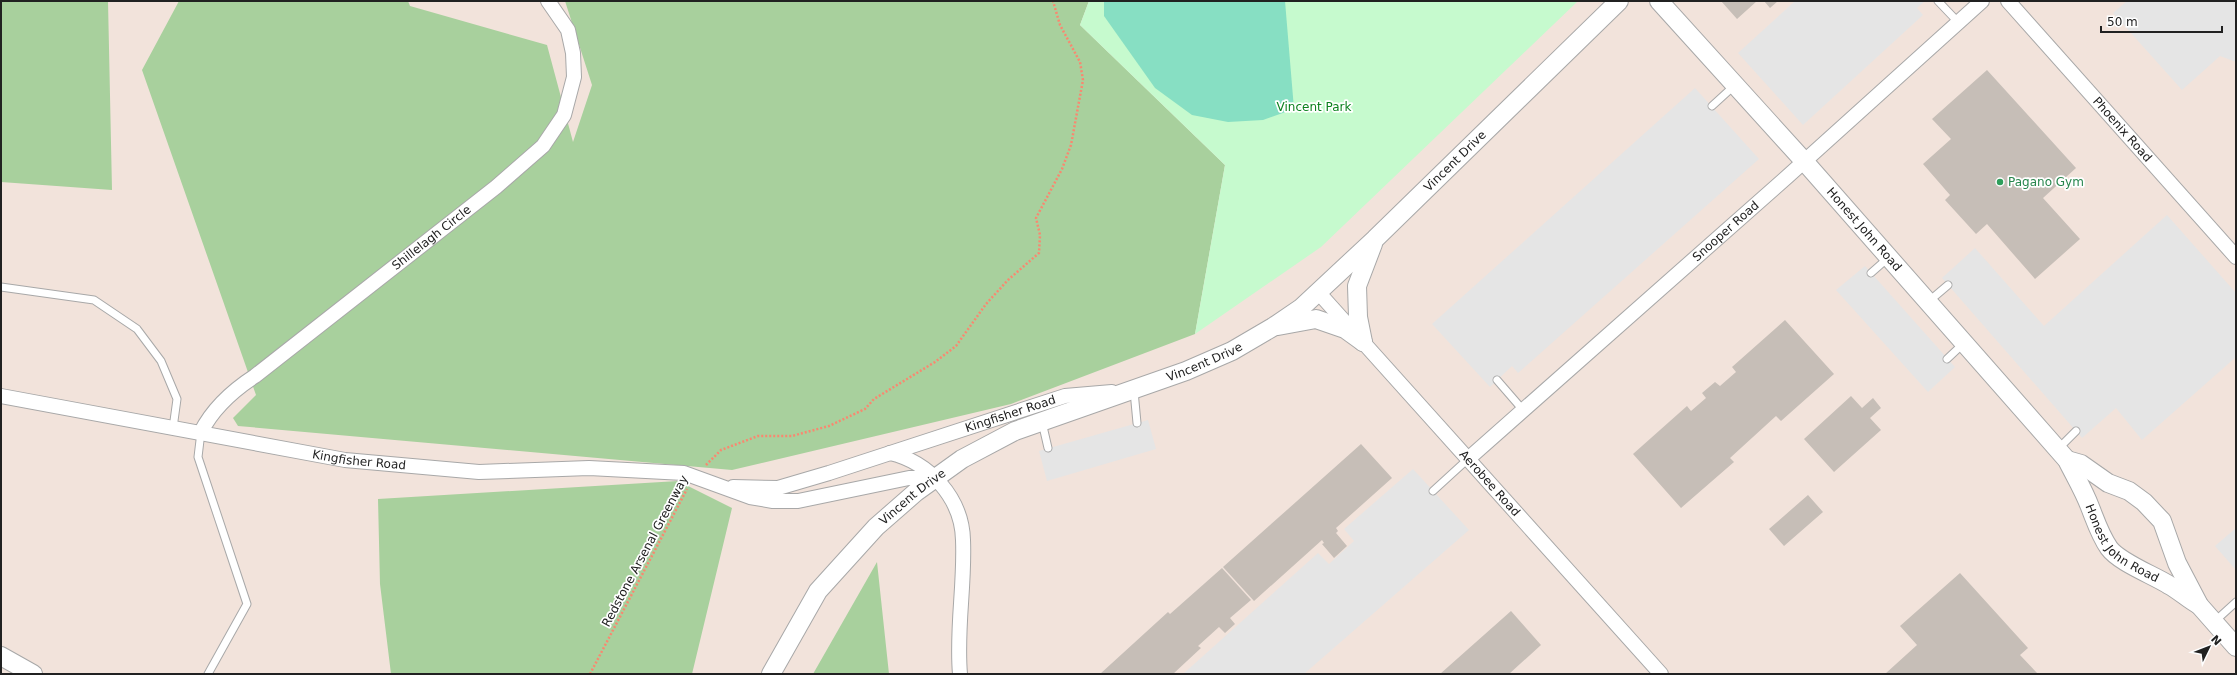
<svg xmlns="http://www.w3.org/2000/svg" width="2237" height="675" viewBox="0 0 2237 675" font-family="'DejaVu Sans',sans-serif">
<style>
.military{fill:#f2e3db}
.forest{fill:#a8d09d}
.park{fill:#c6face}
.pitch{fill:#87dfc3}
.parking{fill:#e5e5e5}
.building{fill:#c6beb7}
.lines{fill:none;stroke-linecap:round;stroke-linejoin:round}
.service-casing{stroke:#a8a8a8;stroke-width:9}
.minor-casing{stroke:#a8a8a8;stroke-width:16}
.tertiary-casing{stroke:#a8a8a8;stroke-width:20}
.path{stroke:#f98870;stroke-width:2.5;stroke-dasharray:2 2;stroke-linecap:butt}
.service{stroke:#fff;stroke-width:7}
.minor{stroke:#fff;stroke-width:14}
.tertiary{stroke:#fff;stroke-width:18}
.leisure-dot{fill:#2e9e5b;stroke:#fff;stroke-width:1.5}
.labels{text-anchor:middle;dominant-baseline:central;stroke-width:3.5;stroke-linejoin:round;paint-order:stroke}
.park-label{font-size:12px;fill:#0c811e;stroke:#fff}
.street-label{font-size:12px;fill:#212121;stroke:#fff}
.leisure-label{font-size:12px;fill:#27864d;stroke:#fff;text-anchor:start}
</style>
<rect width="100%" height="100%" fill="#f1efe8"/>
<path class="military" d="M1,1H2236V674H1Z"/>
<path class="forest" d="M1,1H108L112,190L1,182Z
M179,1H408L410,6L547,45L573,142L592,85L565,1H1089L1080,25L1225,165L1195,334L1011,404L732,470L238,426L233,418L256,395L142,70Z
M678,481L732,508L692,674H391L380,584L378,499Z
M877,562L889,674H813Z"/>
<path class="park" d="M1089,1H1578L1321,247L1195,334L1225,165L1080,25Z"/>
<path class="pitch" d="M1104,1H1285L1294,109L1263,120L1228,122L1192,115L1155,88L1104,16Z"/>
<path class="parking" d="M1795,1H1925L1917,8L1923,15L1803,125L1738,53Z
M2127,1H2236V62L2220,56L2182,90L2113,13Z
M1695,88L1759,159L1518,373L1512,366L1490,387L1432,324Z
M2167,215L2236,293V357L2142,440L2116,408L2082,438L1942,278L1975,248L2044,326Z
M1865,266L1955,367L1928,392L1836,290Z
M1148,420L1156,449L1047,481L1039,451Z
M1413,469L1469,530L1304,674H1183L1318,553L1329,564L1354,541L1344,529Z
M2236,528V570L2215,546Z"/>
<path class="building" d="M1721,1H1757L1737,19Z
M1764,1H1778L1770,8Z
M1987,70L2076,168L2043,198L2080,239L2035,279L1987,224L1976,234L1945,200L1950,195L1923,164L1951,139L1932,119Z
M1785,320L1834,374L1781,421L1776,416L1730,458L1734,462L1681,508L1633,454L1687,406L1691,411L1706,398L1702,393L1715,382L1720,386L1736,372L1732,367Z
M1851,396L1862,408L1873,398L1881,408L1870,418L1881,430L1834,472L1804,439Z
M1361,444L1392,478L1336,528L1338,531L1336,533L1347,546L1334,558L1322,544L1324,543L1322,540L1254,601L1223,567Z
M1808,495L1823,512L1784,546L1769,529Z
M1222,568L1251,600L1230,618L1235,624L1225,633L1219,627L1198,646L1201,648L1173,674H1100L1168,612L1170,614Z
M1960,573L2028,648L2020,655L2038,674H1885L1917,645L1900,626Z
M1511,611L1541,645L1509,674H1440Z"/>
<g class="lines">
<defs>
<path id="service" d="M1938,1L1958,22
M1712,106L1735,85
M1871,273L1888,258
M1,287L94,300L137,329L161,361L177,399L173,428
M1928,302L1948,285
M1947,359L1964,343
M1497,380L1523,410
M1134,391L1137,423
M1042,422L1048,448
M201,432L198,457L247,604L208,674
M2058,449L2076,431
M1433,491L1468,459
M2214,622L2236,602"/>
<g id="minor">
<path id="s1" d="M2008,1L2236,257"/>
<path id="s2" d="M1318,292L1661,674"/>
<path id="s3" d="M1,396L345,460L479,472L589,468L684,473L750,497L773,501H798L909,478H935"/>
<path id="s4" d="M201,432C213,408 232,391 255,376L496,187L543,146L564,115L574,77L573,53L568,30L548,1"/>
<path d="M890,453C929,462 962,498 963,540C965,585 956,629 960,674"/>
<path id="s5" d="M1468,459L1788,176L1982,1"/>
<path id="s6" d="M733,487L778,488L829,473L1065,396L1112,392"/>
</g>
<g id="tertiary">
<path id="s7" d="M1659,1L1804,161L2067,460C2075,476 2084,491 2090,507C2096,522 2100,535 2109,548C2119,562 2153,575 2169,585C2180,591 2188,599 2199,605"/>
<path d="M1278,326L1316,319L1345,329L1363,342"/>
<path d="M1363,342L1358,317L1357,286L1373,244"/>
<path d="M2067,460L2081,464L2108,483L2129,491L2144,502L2162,521L2177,563L2199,605L2236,647"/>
<path d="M1,656L33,674"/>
<path id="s8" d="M771,674L818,591L876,527L916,492L962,459L1015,431L1186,371L1232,351L1273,327L1301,308L1375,239L1619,1"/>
</g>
</defs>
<use href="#service" class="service-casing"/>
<use href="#minor" class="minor-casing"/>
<use href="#tertiary" class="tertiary-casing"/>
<path class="path" d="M706,465L721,450L758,436H792L829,426L865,409L874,399L935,362L956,346L986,304L1008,280L1039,253L1040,235L1036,218L1062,169L1071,145L1083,80L1080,62L1060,25L1053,1
M590,674L687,489"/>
<use href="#service" class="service"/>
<use href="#minor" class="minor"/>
<use href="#tertiary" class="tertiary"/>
</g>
<circle class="leisure-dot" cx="2000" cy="182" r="4"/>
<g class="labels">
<g class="park-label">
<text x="1314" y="107">Vincent Park</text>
</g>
<g class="street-label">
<text stroke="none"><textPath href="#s1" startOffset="172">Phoenix Road</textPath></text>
<text stroke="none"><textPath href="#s8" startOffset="877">Vincent Drive</textPath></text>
<text stroke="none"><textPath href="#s7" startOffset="307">Honest John Road</textPath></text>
<text stroke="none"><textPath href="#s5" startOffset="344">Snooper Road</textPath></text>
<text stroke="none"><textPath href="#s4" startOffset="303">Shillelagh Circle</textPath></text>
<text stroke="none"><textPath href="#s8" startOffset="553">Vincent Drive</textPath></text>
<text stroke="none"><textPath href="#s6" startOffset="289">Kingfisher Road</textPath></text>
<text stroke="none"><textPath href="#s3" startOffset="364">Kingfisher Road</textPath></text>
<text stroke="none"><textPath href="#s2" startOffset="257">Aerobee Road</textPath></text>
<text stroke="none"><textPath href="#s8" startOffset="229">Vincent Drive</textPath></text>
<text stroke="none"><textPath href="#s7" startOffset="717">Honest John Road</textPath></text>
<text transform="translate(645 551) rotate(-62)">Redstone Arsenal Greenway</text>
</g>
<g class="leisure-label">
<text x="2008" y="182">Pagano Gym</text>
</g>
</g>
<rect width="2237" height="675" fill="none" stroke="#212121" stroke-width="4"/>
<g transform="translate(2209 647) rotate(47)" stroke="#ffffff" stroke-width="3" paint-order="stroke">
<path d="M0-3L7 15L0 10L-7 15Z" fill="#212121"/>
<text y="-6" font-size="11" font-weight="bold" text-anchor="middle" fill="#212121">N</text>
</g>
<path d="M2101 26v6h121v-6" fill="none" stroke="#212121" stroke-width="2"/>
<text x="2107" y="26" font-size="12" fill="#212121" stroke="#ffffff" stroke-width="3" paint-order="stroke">50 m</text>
</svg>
